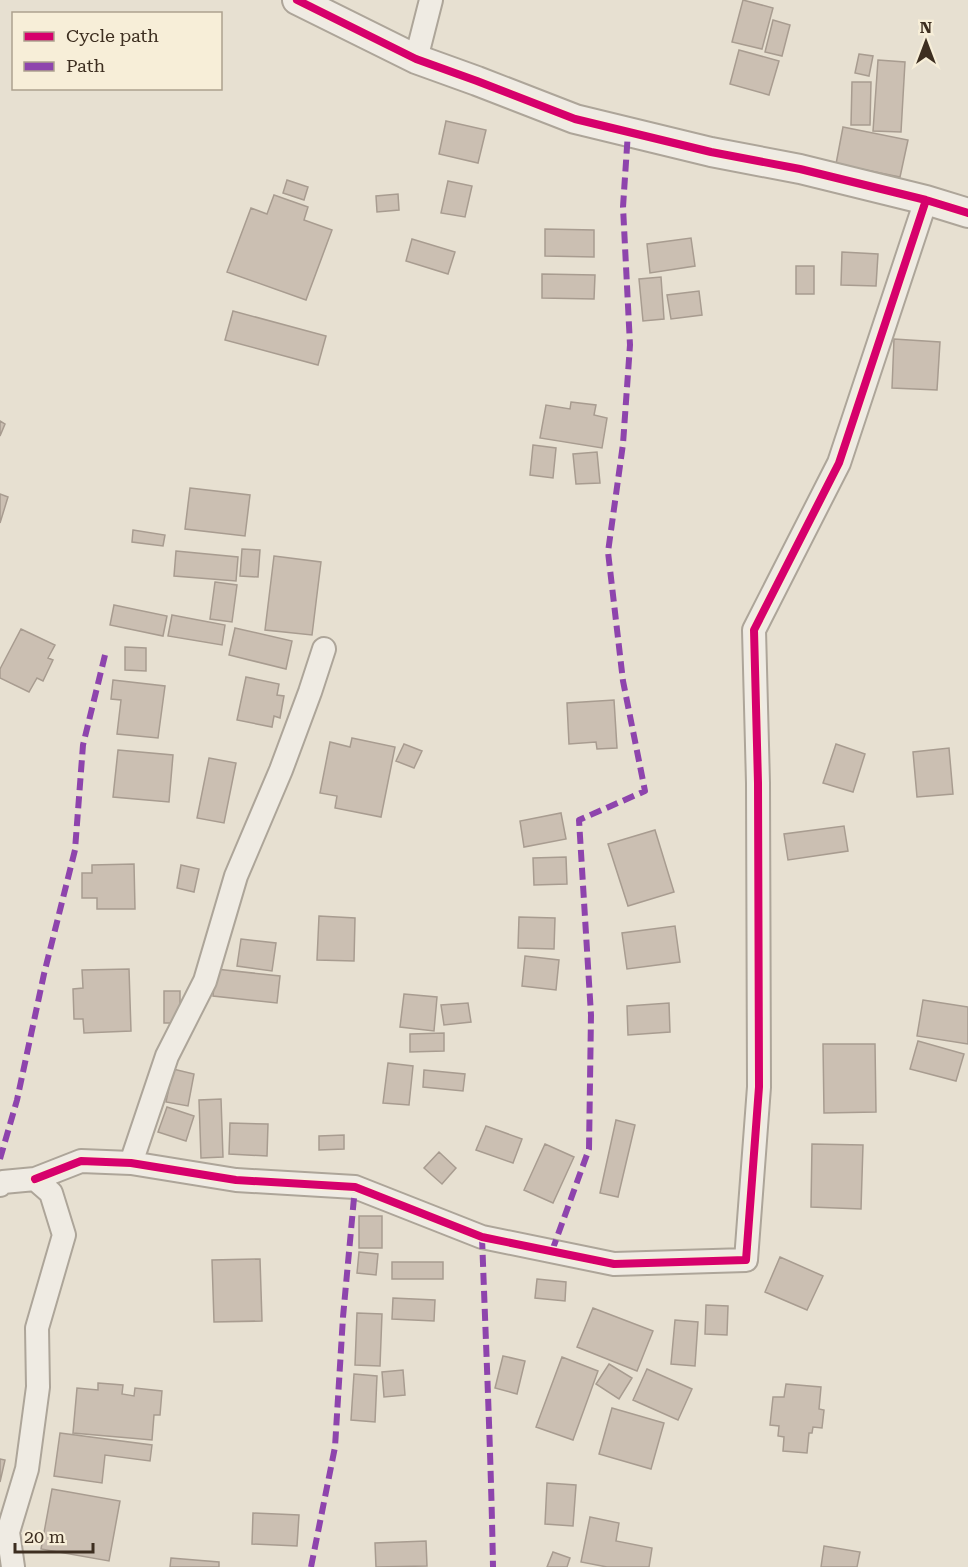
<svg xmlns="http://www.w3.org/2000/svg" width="968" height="1567" viewBox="0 0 968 1567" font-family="'Roboto Serif',serif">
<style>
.building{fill:#cbbfb2;stroke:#a89c90;stroke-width:1.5}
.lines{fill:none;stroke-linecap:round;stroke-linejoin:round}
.minor-casing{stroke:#ada599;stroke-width:26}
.tertiary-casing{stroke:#ada599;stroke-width:32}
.minor{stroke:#efebe3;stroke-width:22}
.tertiary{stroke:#efebe3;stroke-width:28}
.quiet{stroke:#8e44ad;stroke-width:6;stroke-dasharray:12 6;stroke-linecap:butt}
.cycleway-casing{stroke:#f7eed8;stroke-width:11}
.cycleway{stroke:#d6006c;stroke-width:8}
</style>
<rect width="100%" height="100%" fill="#e7e0d1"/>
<path class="building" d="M743,0L773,8L762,49L732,42Z
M773,20L790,25L782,56L765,52Z
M739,50L779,61L769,95L730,84Z
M859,54L873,56L869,76L855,73Z
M878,60L905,62L901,132L873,131Z
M852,82H871L870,125H851Z
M446,121L486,130L478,163L439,154Z
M843,127L908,140L900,177L836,164Z
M287,180L308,187L304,200L283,193Z
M448,181L472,186L465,217L441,213Z
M398,194L399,210L377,212L376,196Z
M274,195L308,207L304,220L332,230L306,300L227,272L251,208L267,214Z
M545,229L594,230V257L545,256Z
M691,238L695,266L650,273L647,244Z
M412,239L455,252L448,274L406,261Z
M842,252L878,254L876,286L841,285Z
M796,266H814V294H796Z
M542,274L595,275L594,299L542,298Z
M661,277L664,319L643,321L639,279Z
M699,291L702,315L671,319L667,295Z
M233,311L326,336L318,365L225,340Z
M894,339L940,342L937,390L892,388Z
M571,402L596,405L594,415L607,418L602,448L540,438L546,405L570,409Z
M0,421L5,424L0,436Z
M533,445L556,448L553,478L530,475Z
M597,452L600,483L576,484L573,454Z
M190,488L250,495L245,536L185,529Z
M0,494L8,497L0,523Z
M133,530L165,535L163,546L132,542Z
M242,549L260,550L258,577L240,576Z
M176,551L238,557L236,581L174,576Z
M274,556L321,562L312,635L265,630Z
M215,582L237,585L232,622L210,619Z
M114,605L167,616L163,636L110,625Z
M172,615L225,625L222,645L168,636Z
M235,628L292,641L286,669L229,655Z
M21,629L55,645L48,658L53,660L43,681L37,678L29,692L0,678V669Z
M125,647L146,648V671L125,670Z
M246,677L279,684L277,695L284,696L280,718L274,716L272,727L237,720Z
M113,680L165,686L158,738L117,734L121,700L111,699Z
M614,700L617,748L597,749L596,742L569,744L567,703Z
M352,738L395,747L381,817L335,808L337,796L320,793L330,742L350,747Z
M404,744L422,751L414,768L396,761Z
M836,744L865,754L853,792L823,783Z
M949,748L953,794L917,797L913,752Z
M118,750L173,755L169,802L113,797Z
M209,758L236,763L224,823L197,818Z
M561,813L566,839L524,847L520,821Z
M844,826L848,851L788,860L784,834Z
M655,830L674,892L628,906L608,844Z
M566,857L567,884L534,885L533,858Z
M134,864L135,909H97V898H82V873H92V865Z
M181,865L199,869L194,892L177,888Z
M319,916L355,918L354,961L317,960Z
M519,917L555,918L554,949L518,948Z
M675,926L680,962L627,969L622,933Z
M241,939L276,943L272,971L237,966Z
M525,956L559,960L556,990L522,986Z
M129,969L131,1031L84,1033L83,1019H74L73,989L83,988L82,970Z
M216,969L280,976L277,1003L213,996Z
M164,991H180V1023H164Z
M404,994L437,997L434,1031L400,1027Z
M923,1000L968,1007V1044L917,1036Z
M468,1003L471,1022L444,1025L441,1005Z
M669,1003L670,1032L628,1035L627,1006Z
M444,1033V1051L410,1052V1034Z
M918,1041L964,1054L956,1081L910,1069Z
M823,1044H875L876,1112L824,1113Z
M388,1063L413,1066L409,1105L383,1103Z
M173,1069L194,1074L188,1106L166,1102Z
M424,1070L465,1074L463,1091L423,1087Z
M221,1099L223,1157L201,1158L199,1100Z
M167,1107L194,1116L186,1141L158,1132Z
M616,1120L635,1125L618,1197L600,1193Z
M230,1123L268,1124L267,1156L229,1154Z
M486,1126L522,1139L513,1163L476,1150Z
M344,1135V1149L319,1150V1136Z
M545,1144L574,1157L553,1203L524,1190Z
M812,1144L863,1145L861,1209L811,1207Z
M439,1152L456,1168L442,1184L424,1168Z
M359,1216H382V1248H359Z
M359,1252L378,1254L376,1275L357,1273Z
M780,1257L823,1276L807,1310L765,1292Z
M260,1259L262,1321L214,1322L212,1260Z
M392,1262H443V1279H392Z
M537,1279L566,1282L565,1301L535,1298Z
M393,1298L435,1300L434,1321L392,1319Z
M706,1305L728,1306L727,1335L705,1334Z
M593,1308L653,1331L637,1371L577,1347Z
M357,1313L382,1314L380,1366L355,1365Z
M675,1320L698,1322L695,1366L671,1364Z
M503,1356L525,1361L517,1394L495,1388Z
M562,1357L598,1371L573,1440L536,1427Z
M609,1364L632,1378L619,1399L596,1384Z
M647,1369L692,1389L678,1420L633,1400Z
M403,1370L405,1395L384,1397L382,1372Z
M354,1374L377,1376L375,1422L351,1420Z
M98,1383L123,1385L122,1394L134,1396L135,1388L162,1391L160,1415H154L152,1440L73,1433L77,1388L98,1390Z
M786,1384L821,1387L819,1409L824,1410L822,1428L813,1427L812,1433H809L807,1453L783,1451L784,1437L778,1436L779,1426L770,1425L773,1397H784Z
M612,1408L664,1423L651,1469L599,1454Z
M60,1433L152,1445L150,1461L105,1455L102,1483L54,1476Z
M0,1459L5,1460L0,1482Z
M547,1483L576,1485L573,1526L545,1524Z
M52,1489L120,1501L109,1561L41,1549Z
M253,1513L299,1515L297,1546L252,1544Z
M590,1517L619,1523L616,1541L652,1548L649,1567H607L581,1562Z
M426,1541L427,1566L376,1567L375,1543Z
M824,1546L860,1552L857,1567H821Z
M553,1552L570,1558L567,1567H547Z
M171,1558L219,1562V1567H170Z"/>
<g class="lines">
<defs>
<path id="minor" d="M416,59L431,0
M131,1163L167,1056L205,981L236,876L281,770L310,692L324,649
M35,1179L81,1161L131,1163L236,1180L355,1187L482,1237L614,1264L746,1260L759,1087L758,783L754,630L839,463L926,200
M0,1185L3,1182L35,1179L51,1193L64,1235L37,1328L38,1387L27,1469L8,1532L13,1567"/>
<path id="tertiary" d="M297,0L416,59L477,81L575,119L711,152L800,169L926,200L968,213"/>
</defs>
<use href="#minor" class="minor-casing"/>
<use href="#tertiary" class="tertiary-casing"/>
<use href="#minor" class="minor"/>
<use href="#tertiary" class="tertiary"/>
<path class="quiet" d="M0,1159L17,1100L44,974L75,850L83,745L106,651
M482,1237C486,1347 491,1457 493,1567
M552,1251L589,1149L591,1015L579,820L645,791L623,681L608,552L623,444L630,345L623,207L628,132
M311,1567L335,1447L343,1317L355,1187"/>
<defs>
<path id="cycleway" d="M297,0L416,59L477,81L575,119L711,152L800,169L926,200L968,213
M35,1179L81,1161L131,1163L236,1180L355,1187L482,1237L614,1264L746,1260L759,1087L758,783L754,630L839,463L926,200"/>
</defs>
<use href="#cycleway" class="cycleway-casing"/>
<use href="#cycleway" class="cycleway"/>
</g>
<rect x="12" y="12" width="210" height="78" fill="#f7eed8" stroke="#ada18e" stroke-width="1.5"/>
<rect x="24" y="32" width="30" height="9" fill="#d6006c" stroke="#ada18e" stroke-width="1.5"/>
<text x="66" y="42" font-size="18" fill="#3d2e20">Cycle path</text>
<rect x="24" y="62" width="30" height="9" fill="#8e44ad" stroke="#ada18e" stroke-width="1.5"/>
<text x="66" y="72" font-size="18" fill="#3d2e20">Path</text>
<g transform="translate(926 42)" stroke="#f7eed8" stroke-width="4.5" paint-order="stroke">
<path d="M0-4.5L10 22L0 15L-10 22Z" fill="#3d2e20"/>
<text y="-9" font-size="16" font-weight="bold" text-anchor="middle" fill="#3d2e20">N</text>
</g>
<path d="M15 1543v9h78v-9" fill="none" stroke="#3d2e20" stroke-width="3"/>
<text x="24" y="1543" font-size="18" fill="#3d2e20" stroke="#f7eed8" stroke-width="4.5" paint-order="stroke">20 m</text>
</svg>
